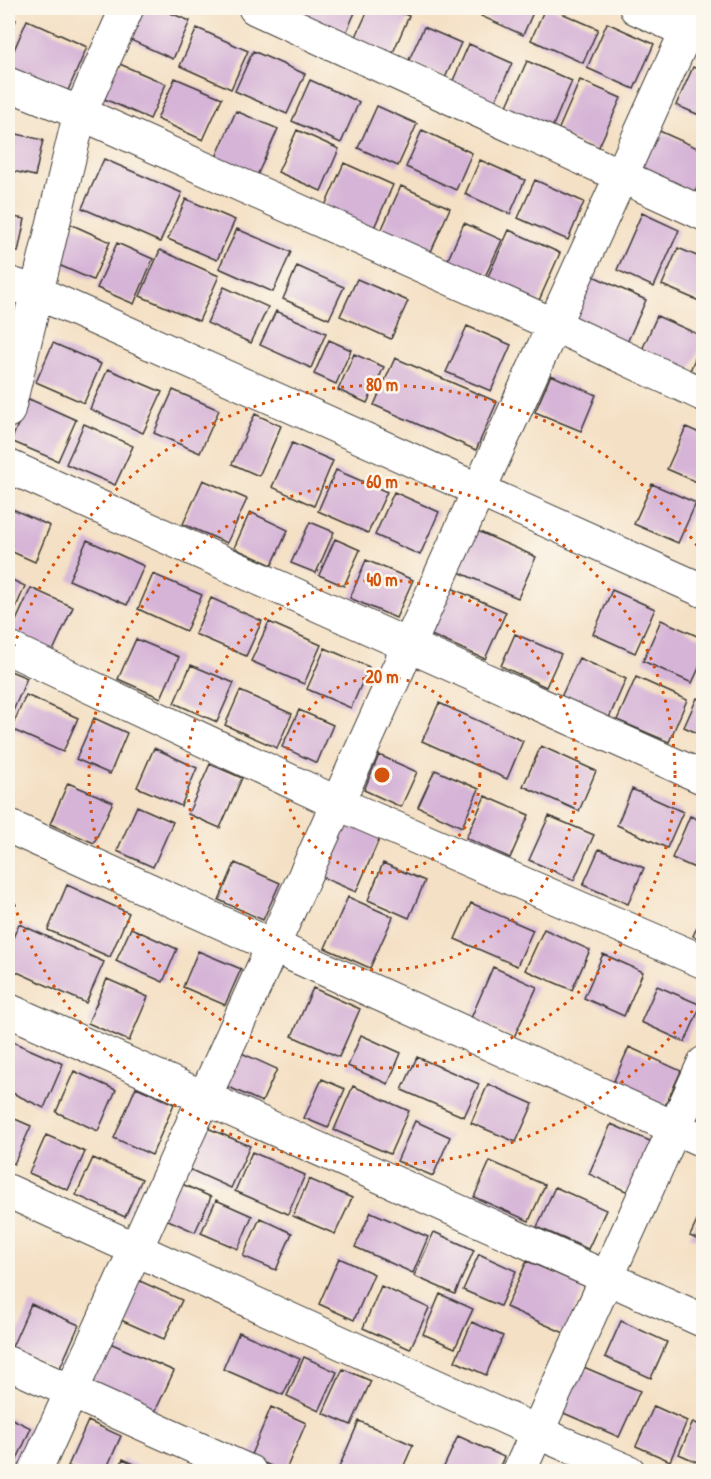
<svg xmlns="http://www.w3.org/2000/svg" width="711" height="1479" viewBox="0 0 711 1479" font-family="'Patrick Hand',sans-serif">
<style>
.building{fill:#d6b4d7}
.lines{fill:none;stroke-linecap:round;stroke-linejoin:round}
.street-casing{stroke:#3c3935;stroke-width:35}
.street{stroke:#fff;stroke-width:33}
.ring{fill:none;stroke:#d4530e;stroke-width:3;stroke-dasharray:3 6}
.centre{fill:#d4530e;stroke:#fbf7ec;stroke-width:3}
.ring-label{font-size:18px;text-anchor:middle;font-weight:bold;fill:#d4530e;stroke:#fbf7ec;stroke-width:5;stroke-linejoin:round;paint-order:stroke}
</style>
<rect width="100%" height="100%" fill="#fbf7ec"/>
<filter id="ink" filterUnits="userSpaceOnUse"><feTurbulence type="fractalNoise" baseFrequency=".0167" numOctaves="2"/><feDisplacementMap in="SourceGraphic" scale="12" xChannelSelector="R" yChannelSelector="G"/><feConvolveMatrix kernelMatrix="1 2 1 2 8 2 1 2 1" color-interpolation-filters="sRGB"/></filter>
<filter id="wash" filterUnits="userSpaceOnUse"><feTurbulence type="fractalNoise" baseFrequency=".008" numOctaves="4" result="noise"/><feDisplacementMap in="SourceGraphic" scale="24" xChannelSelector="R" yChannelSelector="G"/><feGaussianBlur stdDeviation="1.35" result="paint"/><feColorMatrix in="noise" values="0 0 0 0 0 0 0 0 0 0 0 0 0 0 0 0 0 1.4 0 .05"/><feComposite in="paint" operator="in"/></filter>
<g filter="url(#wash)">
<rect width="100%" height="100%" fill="#f4e0c4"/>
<g id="blocks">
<path class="building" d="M140,8H158L190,21L173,59L126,38Z
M291,8H357L345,35Z
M369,8H389L409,16L391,57L354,41Z
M485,8H535L523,35L481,16Z
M545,8H550L598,29L583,63L531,40Z
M8,17L16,20L8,39Z
M27,20L87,47L66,95L8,69V64Z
M607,23L654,44L634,89L587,68Z
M424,27L461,43L445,78L408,62Z
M197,28L248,51L231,89L180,66Z
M469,44L512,63L494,104L451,85Z
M253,51L305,74L287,114L235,91Z
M527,61L572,81L552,128L506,108Z
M115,62L166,84L150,119L100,97Z
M693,67L704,72V117L676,105Z
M175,78L222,98L203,140L157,119Z
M310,80L359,102L341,143L292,121Z
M580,80L621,98L597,151L557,133Z
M377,106L417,124L398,166L358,148Z
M236,111L278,129L255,180L214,162Z
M655,129L704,151V172L693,197L636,172Z
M297,130L339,149L321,191L278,172Z
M422,130L472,153L456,190L406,167Z
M8,132L43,140L35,176L8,170Z
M104,159L182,193L160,242L82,208Z
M480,160L525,180L510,214L465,194Z
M344,163L393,185L373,230L324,208Z
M535,180L584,202L568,240L518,218Z
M401,186L450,208L430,254L380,233Z
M186,199L235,220L217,260L168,239Z
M642,213L679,230L654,287L617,270Z
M8,216L25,219L18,252L8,250Z
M68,223L110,242L93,280L52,262Z
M464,223L502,240L483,281L446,264Z
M237,229L291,252L273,292L219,268Z
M509,230L560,253L537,305L485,283Z
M117,243L153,259L134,304L97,288Z
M678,248L704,259V303L662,285Z
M160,250L219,276L199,321L140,296Z
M297,266L344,287L329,319L283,299Z
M591,275L646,300L626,345L571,320Z
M357,279L408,301L391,339L340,316Z
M224,287L268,307L251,343L207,323Z
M276,311L326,333L311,368L260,345Z
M657,316L704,337L689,373L641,352Z
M467,326L511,345L491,391L446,372Z
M329,340L351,350L336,384L314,374Z
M53,343L101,364L84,403L36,382Z
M354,354L384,367L367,403L338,390Z
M395,358L497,402L476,450L374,405Z
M108,369L162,392L143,433L90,409Z
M551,375L596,395L581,431L535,412Z
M173,390L219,410L200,453L154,433Z
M29,399L76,420L58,461L11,441Z
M255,414L281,426L259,476L232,464Z
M84,424L133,446L115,485L66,464Z
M686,427L704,435V485L667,469Z
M292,443L333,461L314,506L272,487Z
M336,470L387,492L368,533L318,511Z
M203,480L247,499L227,543L183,524Z
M652,484L696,503L678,543L634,524Z
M394,492L439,512L420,555L375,535Z
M8,507L50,526L35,562L8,550Z
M250,512L288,530L272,565L234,548Z
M310,522L334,532L316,573L291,563Z
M473,529L536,557L518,598L454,570Z
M335,539L360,550L344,586L319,575Z
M87,540L144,566L127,605L69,580Z
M366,560L413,580L396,618L350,598Z
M153,574L202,595L186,631L138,609Z
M8,578L25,586L8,626Z
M449,587L506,612L485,659L429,634Z
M31,588L73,607L52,653L10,634Z
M612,590L655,609L635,653L593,634Z
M211,598L262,621L246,656L195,634Z
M661,620L704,639V657L692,683L643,661Z
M269,622L321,645L304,684L251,661Z
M515,634L561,654L546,687L501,666Z
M136,639L179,657L161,698L118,679Z
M325,648L369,667L351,708L307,689Z
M579,658L626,679L609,718L561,697Z
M191,665L234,683L217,722L174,703Z
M8,670L27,678L8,723Z
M636,677L687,700L669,742L617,720Z
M240,691L292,714L277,748L225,725Z
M26,695L78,718L63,752L11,729Z
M697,698L704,701V736L684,727Z
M439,703L523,741L507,779L422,741Z
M299,710L333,725L317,763L282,747Z
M94,718L127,733L110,774L76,759Z
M541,746L596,771L579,811L523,786Z
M154,748L197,768L181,806L137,787Z
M379,755L417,772L401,807L364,790Z
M210,764L242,778L220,828L188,814Z
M435,770L479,789L462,827L418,807Z
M68,783L113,802L94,843L50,824Z
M632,789L683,812L667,848L617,825Z
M485,796L529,815L510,858L466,838Z
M137,806L173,822L153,867L117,851Z
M549,816L594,835L574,880L529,860Z
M690,816L704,822V872L672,858Z
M341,817L381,835L356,892L315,874Z
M599,849L644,868L628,904L583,885Z
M235,863L280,883L263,920L219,900Z
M383,863L425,881L409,918L368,900Z
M67,885L129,913L110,957L48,930Z
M348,897L393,917L370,968L325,948Z
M471,903L533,930L517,966L455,939Z
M704,912V941L693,936Z
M19,924L104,962L86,1003L8,968V949Z
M131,928L177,949L163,982L116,961Z
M544,929L590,950L572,990L525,970Z
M198,951L241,969L225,1005L183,987Z
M603,954L643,972L624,1016L584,998Z
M493,967L537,987L514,1037L471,1018Z
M107,979L148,997L129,1041L88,1023Z
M657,986L701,1005L685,1042L641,1022Z
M313,988L360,1009L339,1057L292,1036Z
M361,1035L401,1053L388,1084L348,1066Z
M8,1040L63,1064L44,1108L8,1091Z
M629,1047L681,1071L665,1106L613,1083Z
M237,1051L277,1069L262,1102L222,1084Z
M417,1057L479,1084L464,1117L402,1090Z
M74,1071L116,1090L98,1131L56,1112Z
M322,1079L345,1089L328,1128L304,1118Z
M488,1084L533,1104L516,1142L471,1123Z
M353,1086L409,1111L390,1154L334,1130Z
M136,1087L174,1104L152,1155L114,1138Z
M8,1116L31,1126L14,1164L8,1161Z
M415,1121L450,1137L433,1176L397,1161Z
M198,1124L250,1146L231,1188L180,1165Z
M611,1124L652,1142L630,1193L589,1174Z
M46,1135L85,1152L68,1190L29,1173Z
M252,1152L305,1175L288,1214L235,1191Z
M93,1158L142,1179L125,1217L76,1195Z
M490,1161L545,1185L529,1221L474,1197Z
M309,1179L352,1198L335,1234L293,1216Z
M173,1180L211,1197L195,1232L157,1215Z
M555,1187L606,1210L588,1249L537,1227Z
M216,1200L252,1216L238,1249L201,1233Z
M704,1206V1242L690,1236Z
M371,1212L428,1237L413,1273L355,1247Z
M260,1218L292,1233L276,1270L243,1256Z
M434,1232L474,1250L455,1294L414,1276Z
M479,1254L516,1271L500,1306L463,1290Z
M339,1258L374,1274L354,1320L319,1304Z
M527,1261L585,1286L564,1333L506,1307Z
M131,1277L182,1300L164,1339L114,1317Z
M381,1286L429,1308L410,1349L363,1328Z
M440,1294L473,1309L455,1348L423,1334Z
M31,1304L79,1325L59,1370L11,1349Z
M621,1321L667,1342L651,1378L605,1357Z
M472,1322L503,1336L486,1375L455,1361Z
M239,1332L300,1359L283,1395L223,1369Z
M103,1340L174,1371L154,1414L84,1383Z
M304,1357L337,1372L319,1411L287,1396Z
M579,1365L640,1391L619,1437L559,1411Z
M343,1369L371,1381L351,1425L323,1413Z
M654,1406L687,1421L670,1461L636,1446Z
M271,1407L306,1423L285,1472L250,1457Z
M8,1417L31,1428L14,1466L8,1463Z
M88,1421L121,1436L105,1472H82L68,1466Z
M359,1421L413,1445L401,1472H337Z
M693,1422L704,1427V1465L679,1454Z
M458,1436L504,1457L497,1472H448L443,1469Z
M123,1459L152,1472H117Z"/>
</g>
</g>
<g filter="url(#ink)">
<use href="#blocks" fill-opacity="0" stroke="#3c3935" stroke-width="1.5"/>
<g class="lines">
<defs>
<path id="street" d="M255,8L704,214
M636,8L704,39
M8,84L80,113L552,324L704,395
M8,283L36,292L704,591
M8,411L80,113L127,8
M8,466L704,778
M8,648L337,803L704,962
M8,826L704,1141
M8,1010L704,1321
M8,1191L537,1432L629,1472
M8,1363L250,1472
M35,1472L697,8
M519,1472L704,1063"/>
</defs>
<use href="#street" class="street-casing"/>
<use href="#street" class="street"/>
</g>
</g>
<g class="ring">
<circle cx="382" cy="775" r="98"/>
<circle cx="382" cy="775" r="195"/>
<circle cx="382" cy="775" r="293"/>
<path d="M703 996A390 390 0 0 1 8 886M8 664A390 390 0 0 1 703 554"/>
</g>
<circle cx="382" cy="775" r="9" class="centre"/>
<g class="ring-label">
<text x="382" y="391">80 m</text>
<text x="382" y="488">60 m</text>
<text x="382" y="586">40 m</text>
<text x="382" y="683">20 m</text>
</g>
<rect width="711" height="1479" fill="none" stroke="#fbf7ec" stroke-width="30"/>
</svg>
